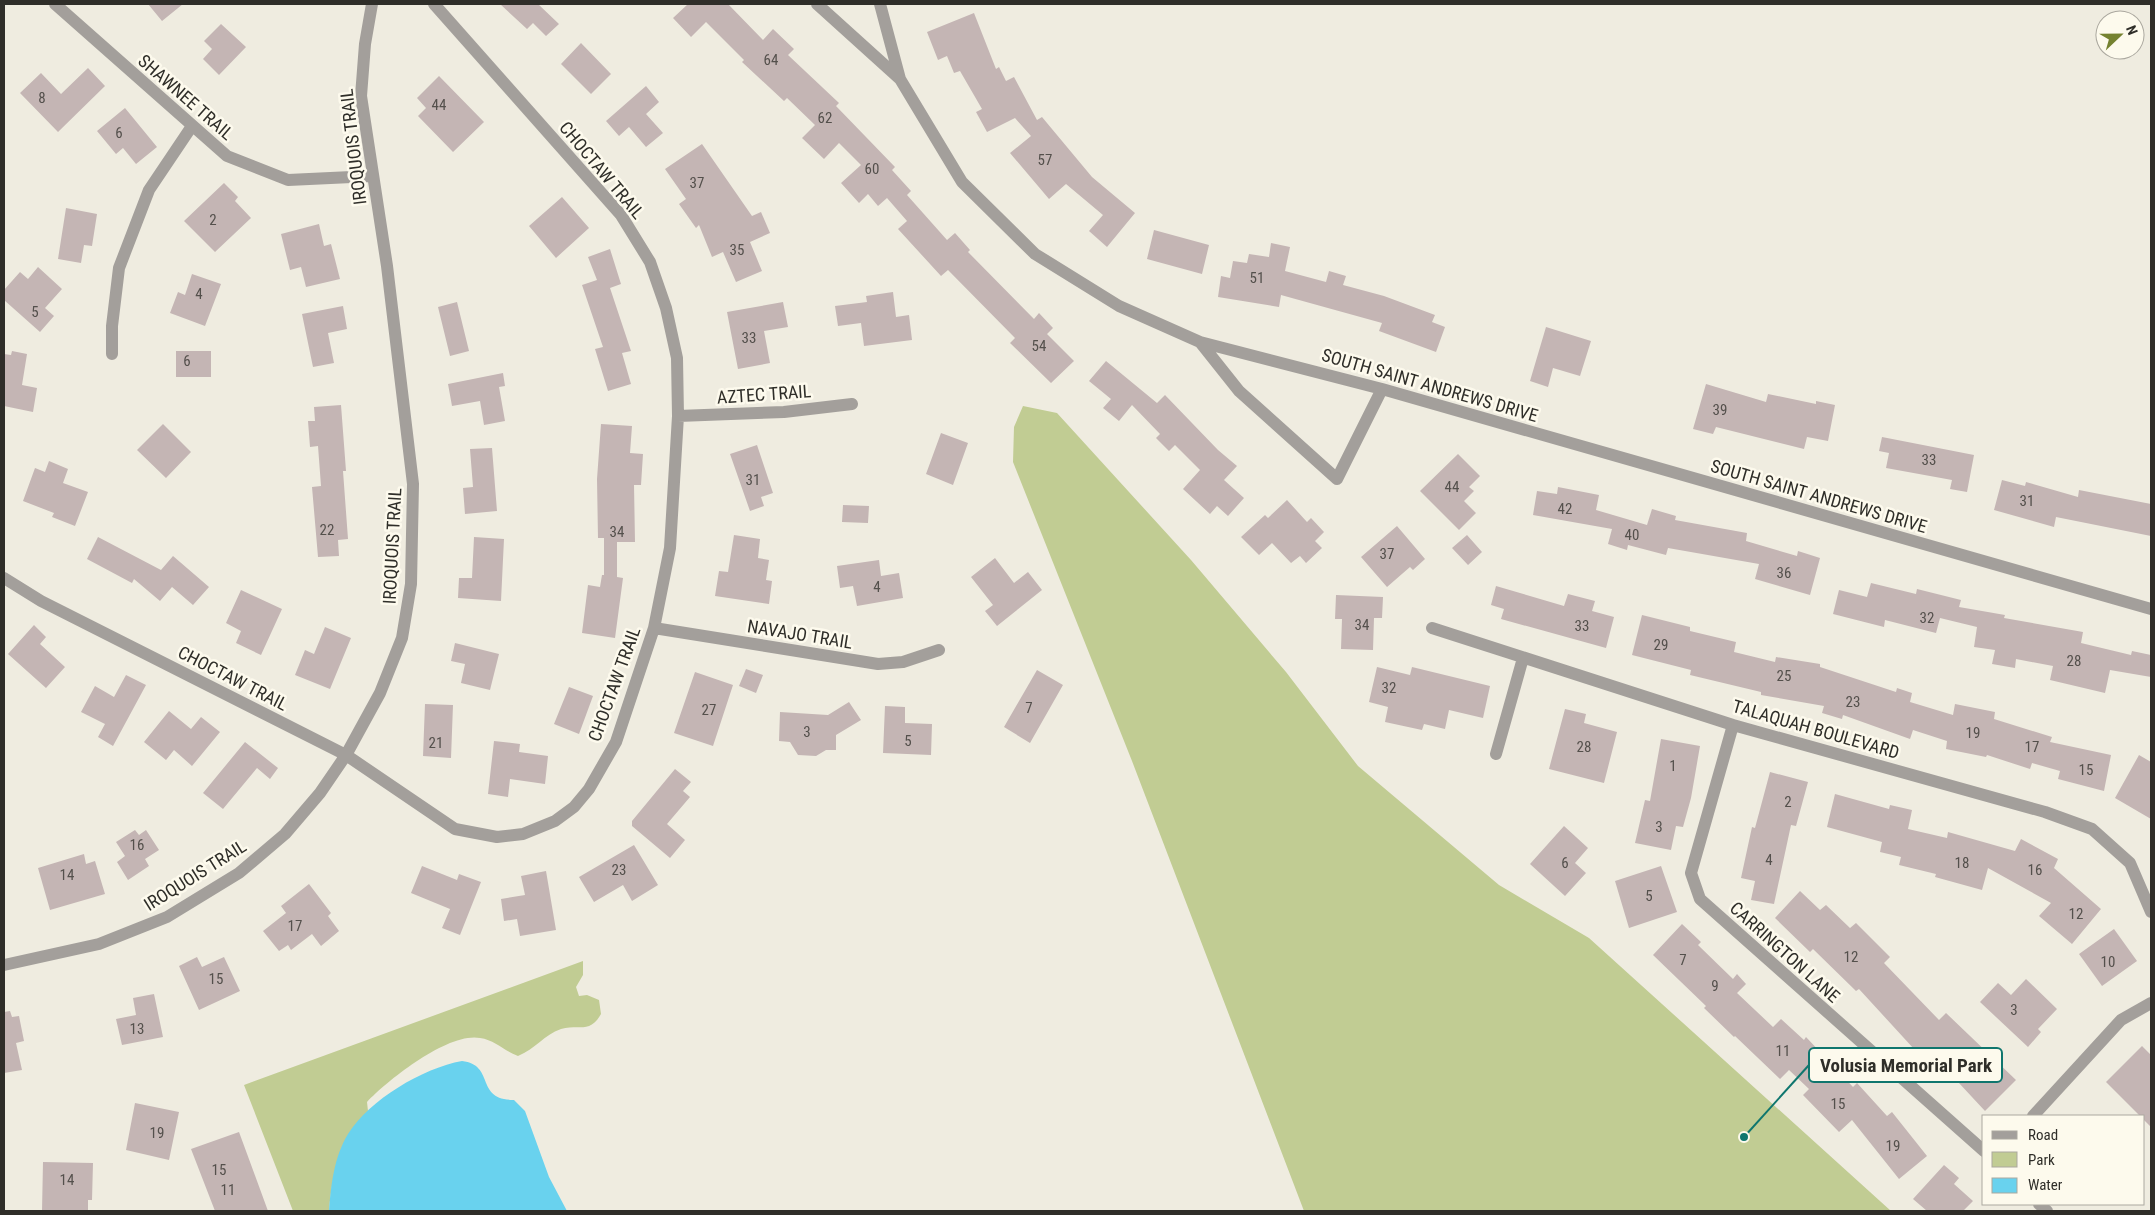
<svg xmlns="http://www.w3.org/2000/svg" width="2155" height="1215" viewBox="0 0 2155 1215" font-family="'Roboto Condensed',sans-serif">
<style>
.green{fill:#c1cc93}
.water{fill:#69d2ee}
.building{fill:#c4b5b4}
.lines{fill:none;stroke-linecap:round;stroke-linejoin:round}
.minor{stroke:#a39f9b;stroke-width:12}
.labels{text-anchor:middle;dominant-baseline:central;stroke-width:5;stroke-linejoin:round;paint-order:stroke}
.number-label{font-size:15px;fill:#54504c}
.street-label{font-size:18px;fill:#2f2e29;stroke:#fdfaed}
.leader{fill:none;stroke:#0f766e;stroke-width:2}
.callout-dot{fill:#0f766e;stroke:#fdfaed;stroke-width:2}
.callout{fill:#fdfaed;stroke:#0f766e;stroke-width:2}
.callout-label{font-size:19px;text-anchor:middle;font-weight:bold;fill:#2f2e29}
</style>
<rect width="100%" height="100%" fill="#efece0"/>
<path class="green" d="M1023,406L1057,413L1191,560L1286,672L1358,766L1499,885L1589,938L1891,1211H1304L1132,761L1013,462L1014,427Z
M583,961V975L576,987L579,996L587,995L599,1000L601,1014C590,1034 579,1024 561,1029C544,1035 535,1049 518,1056C504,1051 495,1040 480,1038C448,1032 388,1080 367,1102L368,1111C339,1143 333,1169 329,1211H293L244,1085Z"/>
<path class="water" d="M462,1061C496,1065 474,1100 514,1100L525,1111L549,1177L567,1211H329C331,1185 334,1157 348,1134C369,1100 423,1068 462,1061Z"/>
<path class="building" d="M148,4H183L162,21Z
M500,4H538L559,24L546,36L533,23L527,29Z
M688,4H728L763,40L773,29L794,49L788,55L839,103L836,106L895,167L892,170L911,191L907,195L947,240L955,233L970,250L968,252L1034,319L1039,313L1053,328L1047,334L1074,361L1051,383L1010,343L1015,338L948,270L941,276L898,229L907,221L887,198L878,206L868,194L859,203L841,183L861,165L839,143L824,159L802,138L815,125L787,98L784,101L742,62L744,60L706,22L691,37L673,18Z
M974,13L996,69L999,67L1006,81L1014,77L1037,120L1042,117L1092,177L1135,213L1107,247L1089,231L1103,215L1066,184L1049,199L1010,153L1031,136L1015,118L987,132L976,112L982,109L960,71L954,73L947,56L938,60L927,32Z
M221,24L246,47L219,75L203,59L212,49L204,41Z
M581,43L611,74L591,94L561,64Z
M88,68L105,86L58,132L20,93L41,73L61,94Z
M439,76L484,122L453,152L418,116L426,108L417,98Z
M646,86L659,102L646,114L663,133L646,147L629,127L619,136L606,121Z
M125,108L157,147L136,164L123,148L116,154L97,131Z
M702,144L752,216L761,212L770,233L750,242L762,271L736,282L723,252L712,257L699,225L696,228L679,204L686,199L665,169Z
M224,183L238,197L235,201L251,218L215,252L184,221Z
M562,197L589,228L556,258L529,226Z
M66,208L97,214L92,246L84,245L81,263L58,259Z
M319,224L324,246L331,244L340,279L306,287L301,267L290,270L281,234Z
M1154,230L1209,245L1202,274L1147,259Z
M1271,243L1290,247L1285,271L1326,282L1329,271L1346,276L1343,285L1384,296L1435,315L1432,322L1445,327L1436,352L1379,331L1382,323L1281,295L1279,307L1218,297L1221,276L1230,278L1233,261L1247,263L1249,254L1269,257Z
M610,249L621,284L610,288L631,351L622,353L631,384L608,391L595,349L603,347L582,285L597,280L588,257Z
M38,267L62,289L45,308L54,316L40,332L4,300V290L20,272L28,279Z
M192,274L221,284L205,326L170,313L178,292L185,295Z
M893,292L896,317L909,315L912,340L864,346L861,323L838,326L835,306L867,302L866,296Z
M457,302L469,351L450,356L438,307Z
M783,302L788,327L764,331L770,363L738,369L727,312Z
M343,306L347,329L328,333L334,363L313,367L302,314Z
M1546,327L1591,341L1580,376L1553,368L1548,387L1530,381Z
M12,351L27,354L22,385L37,388L33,412L4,406V354L11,355Z
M176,351H211V377H176Z
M1106,361L1157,403L1165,395L1218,450L1237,466L1224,480L1244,498L1228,516L1217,506L1210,514L1183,489L1200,470L1175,445L1169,451L1156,438L1160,434L1132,405L1119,421L1103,408L1111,399L1089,381Z
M503,373L505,386L499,387L505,421L484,425L480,401L452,406L448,384Z
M1706,384L1766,402L1768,394L1816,404V401L1835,405L1828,441L1807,437L1804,449L1716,427L1713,434L1693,429Z
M341,405L346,471H343L348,539L338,540L339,556L318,557L312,487L321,486L318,446L310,447L308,421H315L314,407Z
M163,424L191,452L166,478L137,450Z
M601,424L632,426L630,453L643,454L641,485H634L635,542H617V577L623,578L615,638L582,633L588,585L600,587L602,575H604V538H598L597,479Z
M941,433L968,443L953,485L926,474Z
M1882,437L1974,455L1967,492L1950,489L1952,480L1886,468L1889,453L1879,451Z
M757,445L773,493L761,497L764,506L750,511L730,454Z
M492,448L497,511L465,514L463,488L473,487L470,449Z
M1458,454L1480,476L1469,487L1474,491L1464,501L1476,513L1459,530L1420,491Z
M49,461L68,469L63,483L88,492L75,526L52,517L54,513L23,501L35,468L45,472Z
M2002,480L2025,486L2026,482L2078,497L2079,490L2151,504V536L2056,517L2054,527L1994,510Z
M1558,487L1599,495L1596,510L1647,525L1652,509L1676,516L1675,520L1747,533L1746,541L1797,556L1798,551L1820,558L1810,595L1755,579L1759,564L1668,548L1666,555L1628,545L1627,550L1608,544L1612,529L1533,515L1537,491L1557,494Z
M1287,500L1307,522L1311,518L1324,532L1315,541L1322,548L1306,563L1300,556L1291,563L1272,543L1259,555L1241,537L1265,515L1268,518Z
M843,505L869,506L868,523L842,522Z
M1397,526L1425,559L1413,570L1410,567L1387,587L1361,557Z
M734,535L760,539L758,558L769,560L766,580L772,581L769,604L715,596L719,571L728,572Z
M1467,535L1482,552L1468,565L1452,548Z
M98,537L161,570L173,556L209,587L193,605L172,587L160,601L134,579L132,583L87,559Z
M474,537L504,539L501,601L458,598L459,578H472Z
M995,558L1014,583L1028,572L1042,590L997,626L985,611L993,605L971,577Z
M879,560L881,576L899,573L903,598L857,606L853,586L840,588L837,566Z
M1871,583L1916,594L1917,589L1961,600L1959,607L2005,615L2004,618L2083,632L2081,643L2131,655L2132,651L2151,655V677L2110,670L2105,693L2050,680L2053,666L2016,659L2015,668L1992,664L1995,650L1974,647L1977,627L1940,618L1936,633L1885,620L1884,627L1833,614L1839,590L1867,597Z
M1496,586L1564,606L1568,594L1595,601L1592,611L1614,617L1606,648L1501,619L1504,609L1491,605Z
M241,590L282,609L261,655L236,643L241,631L226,623Z
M1336,595L1383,597L1382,618H1374L1373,650L1341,649L1342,619H1335Z
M1642,615L1690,627V631L1736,642L1734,652L1775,662L1776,657L1820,664V667L1896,692L1897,688L1912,693L1910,702L1953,715L1955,704L1995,712L1994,719L2052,737L2050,742L2111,755L2104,791L2058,779L2060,771L2032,763L2030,769L1987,755L1986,757L1946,749L1947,741L1913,730L1910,739L1843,715L1842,719L1822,713L1824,706L1761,695V692L1690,675L1691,670L1632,655Z
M34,625L46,637L40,644L65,667L46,688L8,654Z
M325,627L351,638L330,689L295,675L305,650L314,654Z
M455,643L499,654L490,690L461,683L465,664L451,661Z
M1377,667L1410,675L1412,667L1490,686L1483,718L1449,710L1445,729L1424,724L1422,730L1385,722L1388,707L1369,702Z
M746,669L763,675L756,693L739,686Z
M1037,670L1063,685L1030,743L1004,727Z
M695,672L733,685L713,746L674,733Z
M126,675L146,685L113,746L98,737L105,724L81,712L95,686L114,697Z
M569,687L593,696L579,734L554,724Z
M849,702L861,720L836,735V750H826L816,756L798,755L790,742L779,741L780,712L828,715Z
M425,704L453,705L451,758L423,756Z
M885,706L905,707V723L932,724L931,755L883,753Z
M1565,709L1586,714L1584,723L1617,732L1604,783L1549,769Z
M169,711L191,729L201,717L220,732L192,766L174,750L166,760L144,742Z
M1661,739L1700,746L1691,798L1683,827L1676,826L1671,850L1635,843L1645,800L1650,801Z
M494,741L520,744L519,752L548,756L545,784L510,779L508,797L488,794Z
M245,742L278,768L270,779L257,768L223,809L203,793Z
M2139,755L2151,762V819L2115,798Z
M675,769L691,782L683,791L690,797L667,824L685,840L670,858L632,826V821Z
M1770,772L1808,782L1796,826L1791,825L1774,904L1751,900L1755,881L1741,878L1752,827L1755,828Z
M1835,794L1889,809L1890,805L1912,810L1908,829L1947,838L1948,832L2015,851L2021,839L2058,859L2054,868L2101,909L2072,944L2039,916L2051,903L1988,868L1982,890L1935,877L1936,874L1899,865L1901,857L1880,852L1882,842L1827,827Z
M1564,826L1588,848L1575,863L1586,873L1565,896L1530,864Z
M135,830L139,835L146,830L159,850L145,859L149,866L128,880L117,862L125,856L116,842Z
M634,845L658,885L632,901L623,885L594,902L579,877Z
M84,854L86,864L95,861L105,894L50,910L38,868Z
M422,866L457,880L459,874L481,882L460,935L442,928L450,909L411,893Z
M1661,866L1677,912L1629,928L1615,881Z
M546,871L556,930L520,936L517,919L504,921L501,899L525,895L521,876Z
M309,884L331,913L328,916L339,931L321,946L312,934L291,950L288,945L279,951L263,931L286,913L281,906Z
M1800,891L1820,910L1826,905L1850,928L1856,923L1890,957L1884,963L1939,1020L1946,1013L2016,1080L1985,1111L1932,1054L1925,1061L1859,989L1856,991L1813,949L1810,952L1775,918Z
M1682,924L1701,942L1698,945L1733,979L1737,974L1746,984L1737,993L1773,1027L1781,1019L1804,1040L1806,1037L1853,1087L1857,1083L1887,1116L1892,1112L1927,1156L1899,1179L1852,1120L1839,1132L1803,1095L1809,1089L1789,1070L1780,1079L1735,1036L1734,1037L1704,1008L1706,1006L1653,955Z
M2114,929L2137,961L2102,986L2079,954Z
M197,957L202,967L224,957L240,991L199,1010L179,966Z
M2026,979L2057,1009L2038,1029L2041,1032L2028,1047L1980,1002L1998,983L2011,995Z
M154,994L163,1037L122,1045L116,1019L136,1015L133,998Z
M10,1011L12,1017L19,1016L24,1041L16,1043L22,1070L4,1073V1012Z
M2142,1046L2151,1055V1127L2144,1120V1116H2140L2106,1082Z
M135,1103L179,1112L169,1160L126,1150Z
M239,1132L268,1211H215L191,1149Z
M43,1162L93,1163L92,1200H88V1211H42Z
M1944,1165L1959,1178L1954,1184L1973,1201L1963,1211H1927L1913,1199Z"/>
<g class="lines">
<path class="minor" d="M55,4L227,156L288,180L373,176
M817,4L900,79L962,182L1035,254L1119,306L1200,342L1382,389L2151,609
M880,4L900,79
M1200,342L1239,391L1337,479L1382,389
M112,354V326L119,268L149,190L192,126
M678,416L784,412L852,404
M4,578L41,601L346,755L455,829L497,837L523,834L555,821L574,807L589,789L616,742L654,628L670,548L678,416L677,358L666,308L650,262L621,215L434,4
M654,628L878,664L903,662L939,650
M1432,628L1733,725L2045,812L2092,829L2130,863L2151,912
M1733,725L1691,873L1700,899L1984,1151
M1496,754L1523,658
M4,965L99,944L167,917L239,873L285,834L320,793L346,755L380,693L402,638L411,584L413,484L387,266L361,96L365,44L372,4
M2033,1116L2121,1020L2151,1003
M2039,1204L2047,1211"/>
</g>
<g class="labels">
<g class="number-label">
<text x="771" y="60">64</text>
<text x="42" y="98">8</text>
<text x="439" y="105">44</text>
<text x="825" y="118">62</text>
<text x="119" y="133">6</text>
<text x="1045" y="160">57</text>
<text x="872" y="169">60</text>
<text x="697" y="183">37</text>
<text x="213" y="220">2</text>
<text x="737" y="250">35</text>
<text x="1257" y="278">51</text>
<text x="199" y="294">4</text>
<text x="35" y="312">5</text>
<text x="749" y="338">33</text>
<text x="1039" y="346">54</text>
<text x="187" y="361">6</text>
<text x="1720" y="410">39</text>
<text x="1929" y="460">33</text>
<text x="753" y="480">31</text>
<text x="1452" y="487">44</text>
<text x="2027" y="501">31</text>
<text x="1565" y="509">42</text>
<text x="327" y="530">22</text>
<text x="617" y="532">34</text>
<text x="1632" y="535">40</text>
<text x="1387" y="554">37</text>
<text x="1784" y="573">36</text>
<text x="877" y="587">4</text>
<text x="1927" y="618">32</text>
<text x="1362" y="625">34</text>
<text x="1582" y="626">33</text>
<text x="1661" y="645">29</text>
<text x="2074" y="661">28</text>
<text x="1784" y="676">25</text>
<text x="1389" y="688">32</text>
<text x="1853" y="702">23</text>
<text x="1029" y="708">7</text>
<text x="709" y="710">27</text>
<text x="807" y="732">3</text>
<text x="1973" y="733">19</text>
<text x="908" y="741">5</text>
<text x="436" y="743">21</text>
<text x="1584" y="747">28</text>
<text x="2032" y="747">17</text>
<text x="1673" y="766">1</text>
<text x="2086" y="770">15</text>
<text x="1788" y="802">2</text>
<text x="1659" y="827">3</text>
<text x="137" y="845">16</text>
<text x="1769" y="860">4</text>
<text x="1565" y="863">6</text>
<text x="1962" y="863">18</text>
<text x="619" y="870">23</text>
<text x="2035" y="870">16</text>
<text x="67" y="875">14</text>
<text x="1649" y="896">5</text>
<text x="2076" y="914">12</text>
<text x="295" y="926">17</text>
<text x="1851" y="957">12</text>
<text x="1683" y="960">7</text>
<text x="2108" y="962">10</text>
<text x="216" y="979">15</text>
<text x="1715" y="986">9</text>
<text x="2014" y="1010">3</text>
<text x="137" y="1029">13</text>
<text x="1783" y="1051">11</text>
<text x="1838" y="1104">15</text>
<text x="157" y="1133">19</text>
<text x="1893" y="1146">19</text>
<text x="219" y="1170">15</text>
<text x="67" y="1180">14</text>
<text x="228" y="1190">11</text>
</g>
<g class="street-label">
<text transform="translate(186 97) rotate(41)">SHAWNEE TRAIL</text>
<text transform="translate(353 147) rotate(-97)">IROQUOIS TRAIL</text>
<text transform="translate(602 170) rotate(50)">CHOCTAW TRAIL</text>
<text transform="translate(1430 385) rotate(16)">SOUTH SAINT ANDREWS DRIVE</text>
<text transform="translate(764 394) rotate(-4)">AZTEC TRAIL</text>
<text transform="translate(1819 496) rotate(16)">SOUTH SAINT ANDREWS DRIVE</text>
<text transform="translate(392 546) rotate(-87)">IROQUOIS TRAIL</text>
<text transform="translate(800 634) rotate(9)">NAVAJO TRAIL</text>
<text transform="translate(233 678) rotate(27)">CHOCTAW TRAIL</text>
<text transform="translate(614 684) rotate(-70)">CHOCTAW TRAIL</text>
<text transform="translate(1816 729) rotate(16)">TALAQUAH BOULEVARD</text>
<text transform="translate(195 875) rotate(-32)">IROQUOIS TRAIL</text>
<text transform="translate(1785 952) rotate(42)">CARRINGTON LANE</text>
</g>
</g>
<path class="leader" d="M1744 1137L1809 1065"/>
<circle class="callout-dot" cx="1744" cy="1137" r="5"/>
<rect class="callout" x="1809" y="1048" width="193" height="34" rx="5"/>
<g class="callout-label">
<text x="1906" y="1072">Volusia Memorial Park</text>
</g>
<rect width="2155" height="1215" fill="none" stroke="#2f2e29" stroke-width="10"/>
<rect x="1982" y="1115" width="162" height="90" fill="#fdfaed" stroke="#aba89f"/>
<rect x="1992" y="1131" width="25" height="8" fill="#a39f9b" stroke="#aba89f"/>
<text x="2028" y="1140" font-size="15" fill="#2f2e29">Road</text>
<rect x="1992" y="1152" width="25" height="15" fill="#c1cc93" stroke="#aba89f"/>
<text x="2028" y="1165" font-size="15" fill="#2f2e29">Park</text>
<rect x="1992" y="1178" width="25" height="15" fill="#69d2ee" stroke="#aba89f"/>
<text x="2028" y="1190" font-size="15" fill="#2f2e29">Water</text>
<g transform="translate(2120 35) rotate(68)"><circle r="24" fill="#fdfaed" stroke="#aba89f"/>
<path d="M0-4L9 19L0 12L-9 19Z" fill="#758230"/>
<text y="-8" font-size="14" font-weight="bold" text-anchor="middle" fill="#2f2e29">N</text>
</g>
</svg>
